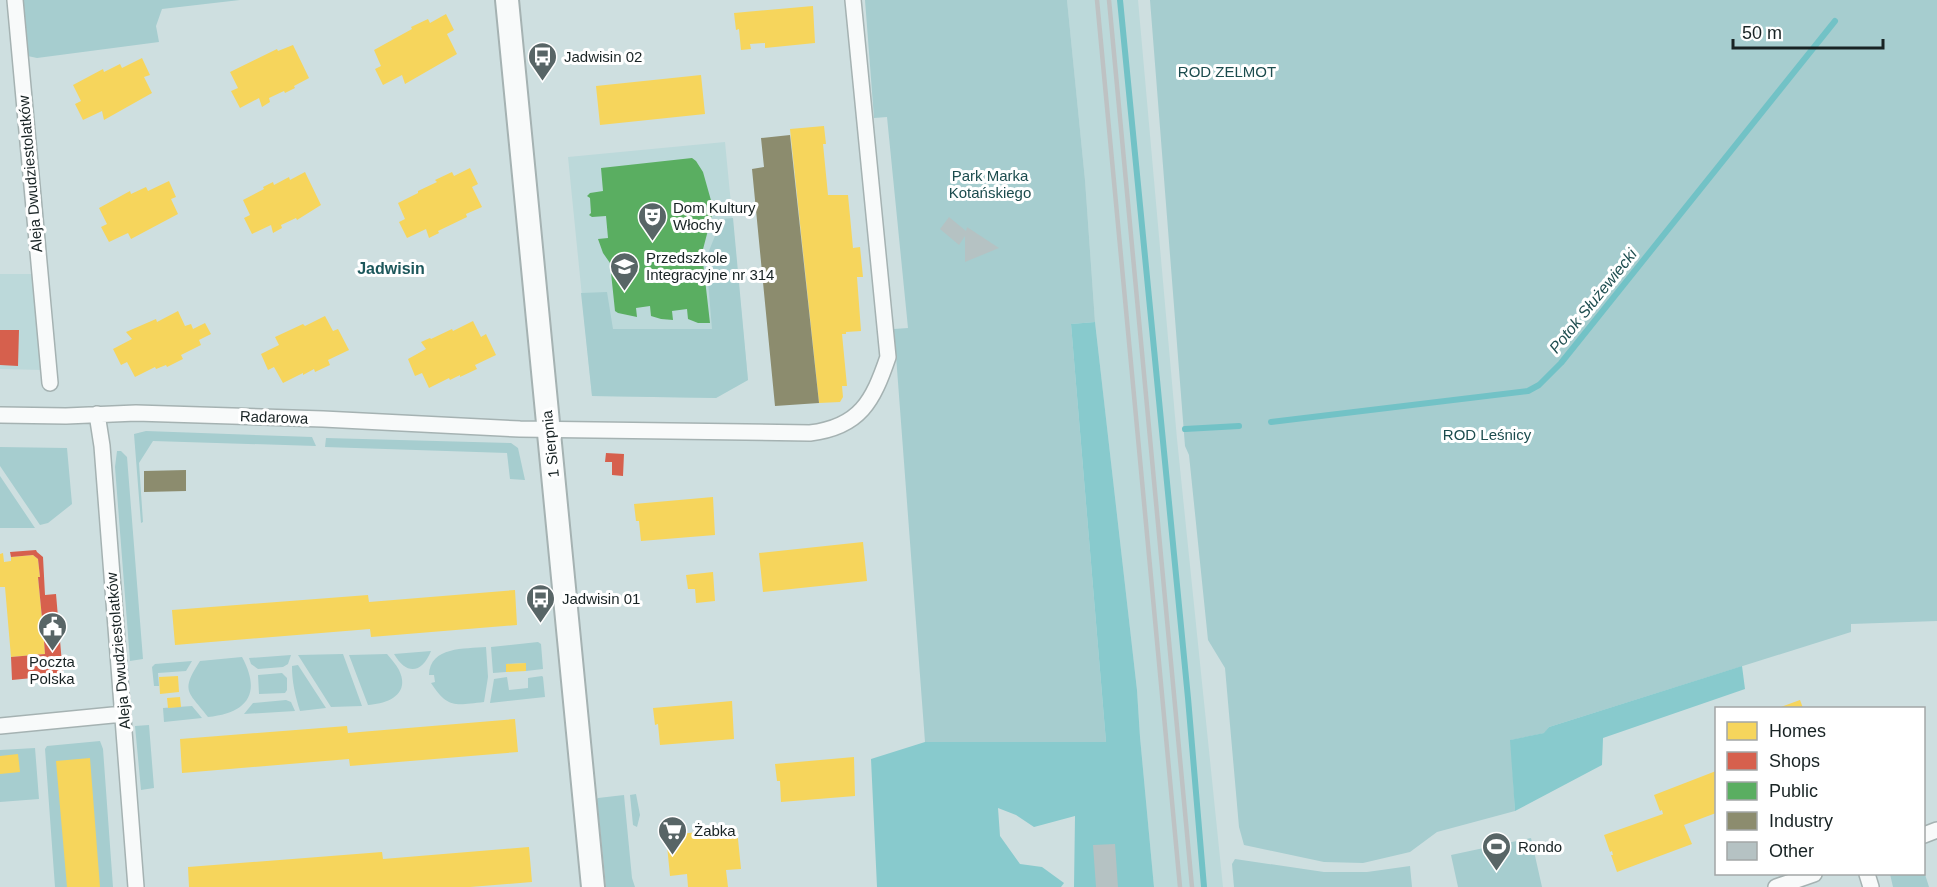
<svg xmlns="http://www.w3.org/2000/svg" width="1937" height="887" viewBox="0 0 1937 887" font-family="Helvetica,sans-serif">
<style>
.built{fill:#bcd9da}
.green{fill:#a6cdcf}
.forest{fill:#88cacd}
.homes{fill:#f6d55c}
.shops{fill:#d6604d}
.public{fill:#5aae61}
.industry{fill:#8c8c6e}
.lines{fill:none;stroke-linecap:round;stroke-linejoin:round}
.stream{stroke:#72c2c6;stroke-width:6}
.building{fill:#b5c2c3}
.street-casing{stroke:#a5b2b2;stroke-width:18}
.secondary-casing{stroke:#a5b2b2;stroke-width:26}
.street{stroke:#f8fafa;stroke-width:15}
.secondary{stroke:#f8fafa;stroke-width:22}
.rail{stroke:#bec2c3;stroke-width:4.5}
.labels{text-anchor:middle;dominant-baseline:central;stroke-width:6;stroke-linejoin:round;paint-order:stroke}
.poi-label{font-size:15px;fill:#182324;stroke:#fff;text-anchor:start}
.park-label{font-size:15px;fill:#1c4c4e;stroke:#fff}
.street-label{font-size:15px;fill:#182324;stroke:#fff}
.neighbourhood-label{font-size:16px;font-weight:bold;fill:#1c575b;stroke:#fff}
.water-label{font-size:16px;font-style:italic;fill:#1f4e50;stroke:#fff}
</style>
<rect width="100%" height="100%" fill="#cedfe0"/>
<path class="built" d="M1067,0H1138L1177,439L1223,887H1154L1140,737L1137,690L1095,322L1085,180Z
M725,142L748,380L716,398L592,396L568,157Z
M0,274H36L44,370L0,369Z"/>
<path class="green" d="M18,0H240L162,9L156,26L159,42L37,58L23,55Z
M865,0H1067L1085,180L1095,322L1071,324L1106,742H925L894,329L908,328L887,117L874,118Z
M1150,0H1937V621L1851,624V632L1549,727L1545,733L1511,740L1515,811L1437,832L1410,852L1363,863L1324,862L1244,845L1239,827L1225,668L1208,640L1189,455L1185,446Z
M733,218L748,380L716,398L592,396L581,293L607,292L613,329H712L706,258L722,219Z
M146,431L312,437L316,446L153,441L139,463L143,522L141,523L134,434Z
M326,438L511,443L518,448L525,480L510,479L507,453L325,447Z
M0,447L67,448L72,504L48,523L40,525L0,466Z
M117,451H121L127,457L143,659L130,661L115,467Z
M0,476L35,528H0Z
M538,642L541,644L543,669L526,671L525,663L506,664V672L493,673L491,647Z
M486,647L488,677L484,702C455,705 448,709 431,683L435,682L434,675H429C430,646 465,649 486,647Z
M431,651C422,673 407,676 394,654Z
M343,654L362,706L331,707L298,655Z
M387,654C391,659 396,664 399,670C411,695 387,704 368,705L349,655Z
M291,655L288,664L283,667L258,669L251,664L249,658Z
M242,657C262,694 247,713 208,717C188,691 180,692 200,661Z
M192,661L186,671L158,673L159,686H154L152,667L155,664Z
M298,665L326,708L300,711C295,695 292,682 292,666Z
M282,673L287,678V690L285,693L259,694L258,675Z
M542,676L543,677L545,697L490,703L494,679L507,677L509,690L528,688V678Z
M286,700L291,702L295,711L244,714L253,703Z
M192,706L202,718L164,722L163,708Z
M149,725L154,788L141,790L135,726Z
M100,741L103,749L113,887H55L45,749L47,746Z
M35,748L39,799L0,802V750Z
M636,794L640,815L637,827L633,825L630,795Z
M624,795L632,878L635,887H606L597,799L598,798Z
M1531,838L1542,887H1458L1451,855Z
M1235,859L1324,872H1367L1410,866L1412,887H1234L1232,864Z
M1924,871L1929,887H1893L1890,874H1924Z"/>
<path class="forest" d="M1095,322L1137,690L1140,737L1154,887H1074L1075,816L1034,827L1016,815L998,808L1000,836L1020,864L1042,867L1064,883L1061,887H877L871,759L925,742H1106L1071,324Z
M1742,666L1745,689L1603,738L1602,765L1515,811L1510,740L1544,733L1549,727Z"/>
<path class="homes" d="M813,6L815,43L765,48V43L750,44L751,49L741,50L739,29L736,30L734,13Z
M446,14L454,30L447,34L457,54L405,84L402,75L383,85L375,69L381,66L374,50L412,29L411,27L428,19L430,23Z
M293,45L309,78L294,86L295,88L285,93L284,91L269,98L270,102L262,107L259,98L240,108L231,91L238,88L230,72L277,49L278,51Z
M142,58L150,75L144,77L152,93L104,120L102,111L83,120L75,104L81,101L73,85L103,69L104,72L120,64L122,68Z
M701,75L705,114L600,125L596,86Z
M824,126L826,144H823L828,195H848L853,248L860,247L863,277H857L861,331L846,332V334H842L847,386H842L843,397L840,402L819,403L790,129Z
M470,168L478,184L472,187L482,207L466,214L467,217L438,231L439,233L429,238L426,229L407,238L399,222L405,219L398,203L418,193V191L437,182L435,180L452,172L454,176Z
M305,172L321,205L297,220L296,218L281,225L282,228L273,233L271,225L252,234L244,218L250,215L243,200L264,189L263,187L273,182L274,185L289,177L290,180Z
M169,181L176,197L171,199L178,214L131,239L128,233L109,242L101,227L107,224L99,208L130,191L131,194L146,187L148,191Z
M178,311L185,326L191,324L193,329L205,323L211,334L199,340L201,345L181,355L183,359L167,367L166,365L156,369L155,367L135,377L127,362L121,365L113,349L132,339L126,332L156,319L157,322Z
M325,316L333,331L338,329L349,350L328,360L330,365L315,372L314,369L303,375V373L283,383L274,367L268,370L261,354L279,345L275,337L303,324L305,326Z
M473,321L481,337L486,334L496,355L475,365L477,369L460,377V375L450,380L449,378L429,388L422,373L415,376L408,359L426,349L421,342L430,338L431,339L452,329L453,331Z
M713,497L715,535L641,541L639,521H636L634,504Z
M863,542L867,581L763,592L759,553Z
M3,553L4,562L11,561V557L33,555L38,559L40,577H38L42,618H46L47,628H43L45,654L11,657L5,587H0V554Z
M713,572L715,601L696,603L695,589H688L686,575Z
M515,590L517,625L371,637L370,629L175,645L172,610L368,595L369,602Z
M526,663V671L506,672V664Z
M178,676L179,692L160,694L159,677Z
M180,697L181,707L168,708L167,698Z
M1800,700L1803,708H1778Z
M732,701L734,739L660,745L658,724L655,725L653,708Z
M515,719L518,752L350,766L349,759L182,773L180,739L347,726L348,733Z
M18,754L20,772L0,774V756Z
M854,757L855,796L781,802L780,781H777L775,764Z
M90,758L100,887H67L56,761Z
M1716,771V813L1684,825L1692,844L1617,872L1611,855H1613L1612,851L1610,852L1604,835L1663,814L1662,810L1660,811L1654,795Z
M737,829L741,869L726,870L728,887H688L687,874L670,876L666,835L700,832L701,836L707,835V832Z
M529,847L532,882L470,887H189L188,867L382,852L383,859Z"/>
<path class="shops" d="M0,330H19L18,366L0,365Z
M606,453L624,454L623,476L612,475V462H605Z
M36,550L37,552L43,557L45,595L56,594L63,675L12,680L11,657L45,654L43,628H47L46,618H42L38,577H40L38,559L33,555L11,557L10,552Z"/>
<path class="public" d="M692,158L696,161L703,172L712,204V215L702,253L710,323H698L688,319L687,309L672,311L673,320L661,319L651,316L650,306L636,308L637,317L618,313L615,311L610,263L603,253L598,239L608,238L606,216L592,217L589,215L591,213L590,198L587,196L590,193L603,191L601,168Z"/>
<path class="industry" d="M790,135L819,403L775,406L752,169L764,167L761,138Z
M186,470V491L144,492V471Z"/>
<g class="lines">
<path class="stream" d="M1120,0L1188,698L1204,887
M1271,422L1528,391L1539,385L1561,363L1835,21
M1185,429L1239,426"/>
</g>
<path class="building" d="M949,217L966,231L967,227L999,248L965,262V236L959,245L940,229Z
M1115,844L1118,887H1096L1093,845Z"/>
<g class="lines">
<defs>
<path id="street" d="M15,0L50,383
M97,414L102,446L136,887
M0,415L66,416L136,413L323,419L520,429L810,433C860,427 873,401 888,357L853,0
M0,726L123,714
M1924,835L1937,830
M1867,874L1871,887
M1776,887L1814,874"/>
<path id="secondary" d="M507,0L593,887"/>
</defs>
<use href="#street" class="street-casing"/>
<use href="#secondary" class="secondary-casing"/>
<use href="#street" class="street"/>
<use href="#secondary" class="secondary"/>
<path class="rail" d="M1097,0L1180,887
M1109,0L1192,887"/>
</g>
<defs>
<symbol id="bus-pin" viewBox="-11 -11 22 30"><path d="M0 17L-7.5 6A9.5 9.5 0 1 1 7.5 6Z" fill="#586566" stroke="#fff"/><path d="M-5-6H5V4H4V6H2V4H-2V6H-4V4H-5ZM-3.5-4V0h7V-4ZM-3.5 1.2v1.5H-2V1.2ZM2 1.2v1.5H3.5V1.2Z" fill="#fff"/></symbol>
<symbol id="theatre-pin" viewBox="-11 -11 22 30"><path d="M0 17L-7.5 6A9.5 9.5 0 1 1 7.5 6Z" fill="#586566" stroke="#fff"/><path d="M-5-5.5Q0-4 5-5.5V0Q5 5 0 6Q-5 5-5 0ZM-3.3-2.5H-1v1.5H-3.3ZM1-2.5H3.3v1.5H1ZM-2.8 1Q0 5.5 2.8 1Z" fill="#fff"/></symbol>
<symbol id="school-pin" viewBox="-11 -11 22 30"><path d="M0 17L-7.5 6A9.5 9.5 0 1 1 7.5 6Z" fill="#586566" stroke="#fff"/><path d="M0-5L7-2L0 1L-7-2ZM-4 1L0 2.5L4 1V4Q0 6-4 4Z" fill="#fff"/></symbol>
<symbol id="civic-pin" viewBox="-11 -11 22 30"><path d="M0 17L-7.5 6A9.5 9.5 0 1 1 7.5 6Z" fill="#586566" stroke="#fff"/><path d="M-.6-6.5H3V-4.5H.6V-3L4-1V1h2V6H-6V1h2V-1L-.6-3ZM-1.2 2.5V6h2.4V2.5Z" fill="#fff"/></symbol>
<symbol id="supermarket-pin" viewBox="-11 -11 22 30"><path d="M0 17L-7.5 6A9.5 9.5 0 1 1 7.5 6Z" fill="#586566" stroke="#fff"/><path d="M-6-5.5h2.5l.6 2H6L4.5 2H-2.5L-4.4-4H-6ZM-1.5 3.2a1.3 1.3 0 1 0 .1 0ZM3 3.2a1.3 1.3 0 1 0 .1 0Z" fill="#fff"/></symbol>
<symbol id="stadium-pin" viewBox="-11 -11 22 30"><path d="M0 17L-7.5 6A9.5 9.5 0 1 1 7.5 6Z" fill="#586566" stroke="#fff"/><path d="M0-5a6.5 5 0 1 0 0 10a6.5 5 0 1 0 0-10ZM-3.5-1.8h7v3.6h-7Z" fill="#fff"/></symbol>
</defs>
<g fill-rule="evenodd">
<use href="#bus-pin" x="526" y="40" width="33" height="45"/>
<use href="#theatre-pin" x="636" y="200" width="33" height="45"/>
<use href="#school-pin" x="608" y="250" width="33" height="45"/>
<use href="#bus-pin" x="524" y="582" width="33" height="45"/>
<use href="#civic-pin" x="36" y="610" width="33" height="45"/>
<use href="#supermarket-pin" x="656" y="814" width="33" height="45"/>
<use href="#stadium-pin" x="1480" y="830" width="33" height="45"/>
</g>
<g class="labels">
<g class="poi-label">
<text x="564" y="56">Jadwisin 02</text>
<text x="673" y="207">Dom Kultury<tspan x="673" dy="17">Włochy</tspan></text>
<text x="646" y="257">Przedszkole<tspan x="646" dy="17">Integracyjne nr 314</tspan></text>
<text x="562" y="598">Jadwisin 01</text>
<text x="52" y="661" text-anchor="middle">Poczta<tspan x="52" dy="17">Polska</tspan></text>
<text x="694" y="830">Żabka</text>
<text x="1518" y="846">Rondo</text>
</g>
<g class="park-label">
<text x="1227" y="71">ROD ZELMOT</text>
<text x="990" y="175">Park Marka<tspan x="990" dy="17">Kotańskiego</tspan></text>
<text x="1487" y="434">ROD Leśnicy</text>
</g>
<g class="street-label">
<text transform="translate(30 174) rotate(-95)">Aleja Dwudziestolatków</text>
<text transform="translate(274 417) rotate(2)">Radarowa</text>
<text transform="translate(550 444) rotate(-96)">1 Sierpnia</text>
<text transform="translate(118 651) rotate(-95)">Aleja Dwudziestolatków</text>
</g>
<g class="neighbourhood-label">
<text x="391" y="268">Jadwisin</text>
</g>
<g class="water-label">
<text transform="translate(1593 301) rotate(-51)">Potok Służewiecki</text>
</g>
</g>
<rect x="1715" y="707" width="210" height="168" fill="#ffffff" stroke="#a3a7a7" stroke-width="1.5"/>
<rect x="1727" y="722" width="30" height="18" fill="#f6d55c" stroke="#a3a7a7" stroke-width="1.5"/>
<text x="1769" y="737" font-size="18" fill="#182324">Homes</text>
<rect x="1727" y="752" width="30" height="18" fill="#d6604d" stroke="#a3a7a7" stroke-width="1.5"/>
<text x="1769" y="767" font-size="18" fill="#182324">Shops</text>
<rect x="1727" y="782" width="30" height="18" fill="#5aae61" stroke="#a3a7a7" stroke-width="1.5"/>
<text x="1769" y="797" font-size="18" fill="#182324">Public</text>
<rect x="1727" y="812" width="30" height="18" fill="#8c8c6e" stroke="#a3a7a7" stroke-width="1.5"/>
<text x="1769" y="827" font-size="18" fill="#182324">Industry</text>
<rect x="1727" y="842" width="30" height="18" fill="#b5c2c3" stroke="#a3a7a7" stroke-width="1.5"/>
<text x="1769" y="857" font-size="18" fill="#182324">Other</text>
<path d="M1733 39v9h150v-9" fill="none" stroke="#182324" stroke-width="3"/>
<text x="1742" y="39" font-size="18" fill="#182324" stroke="#ffffff" stroke-width="4.5" paint-order="stroke">50 m</text>
</svg>
